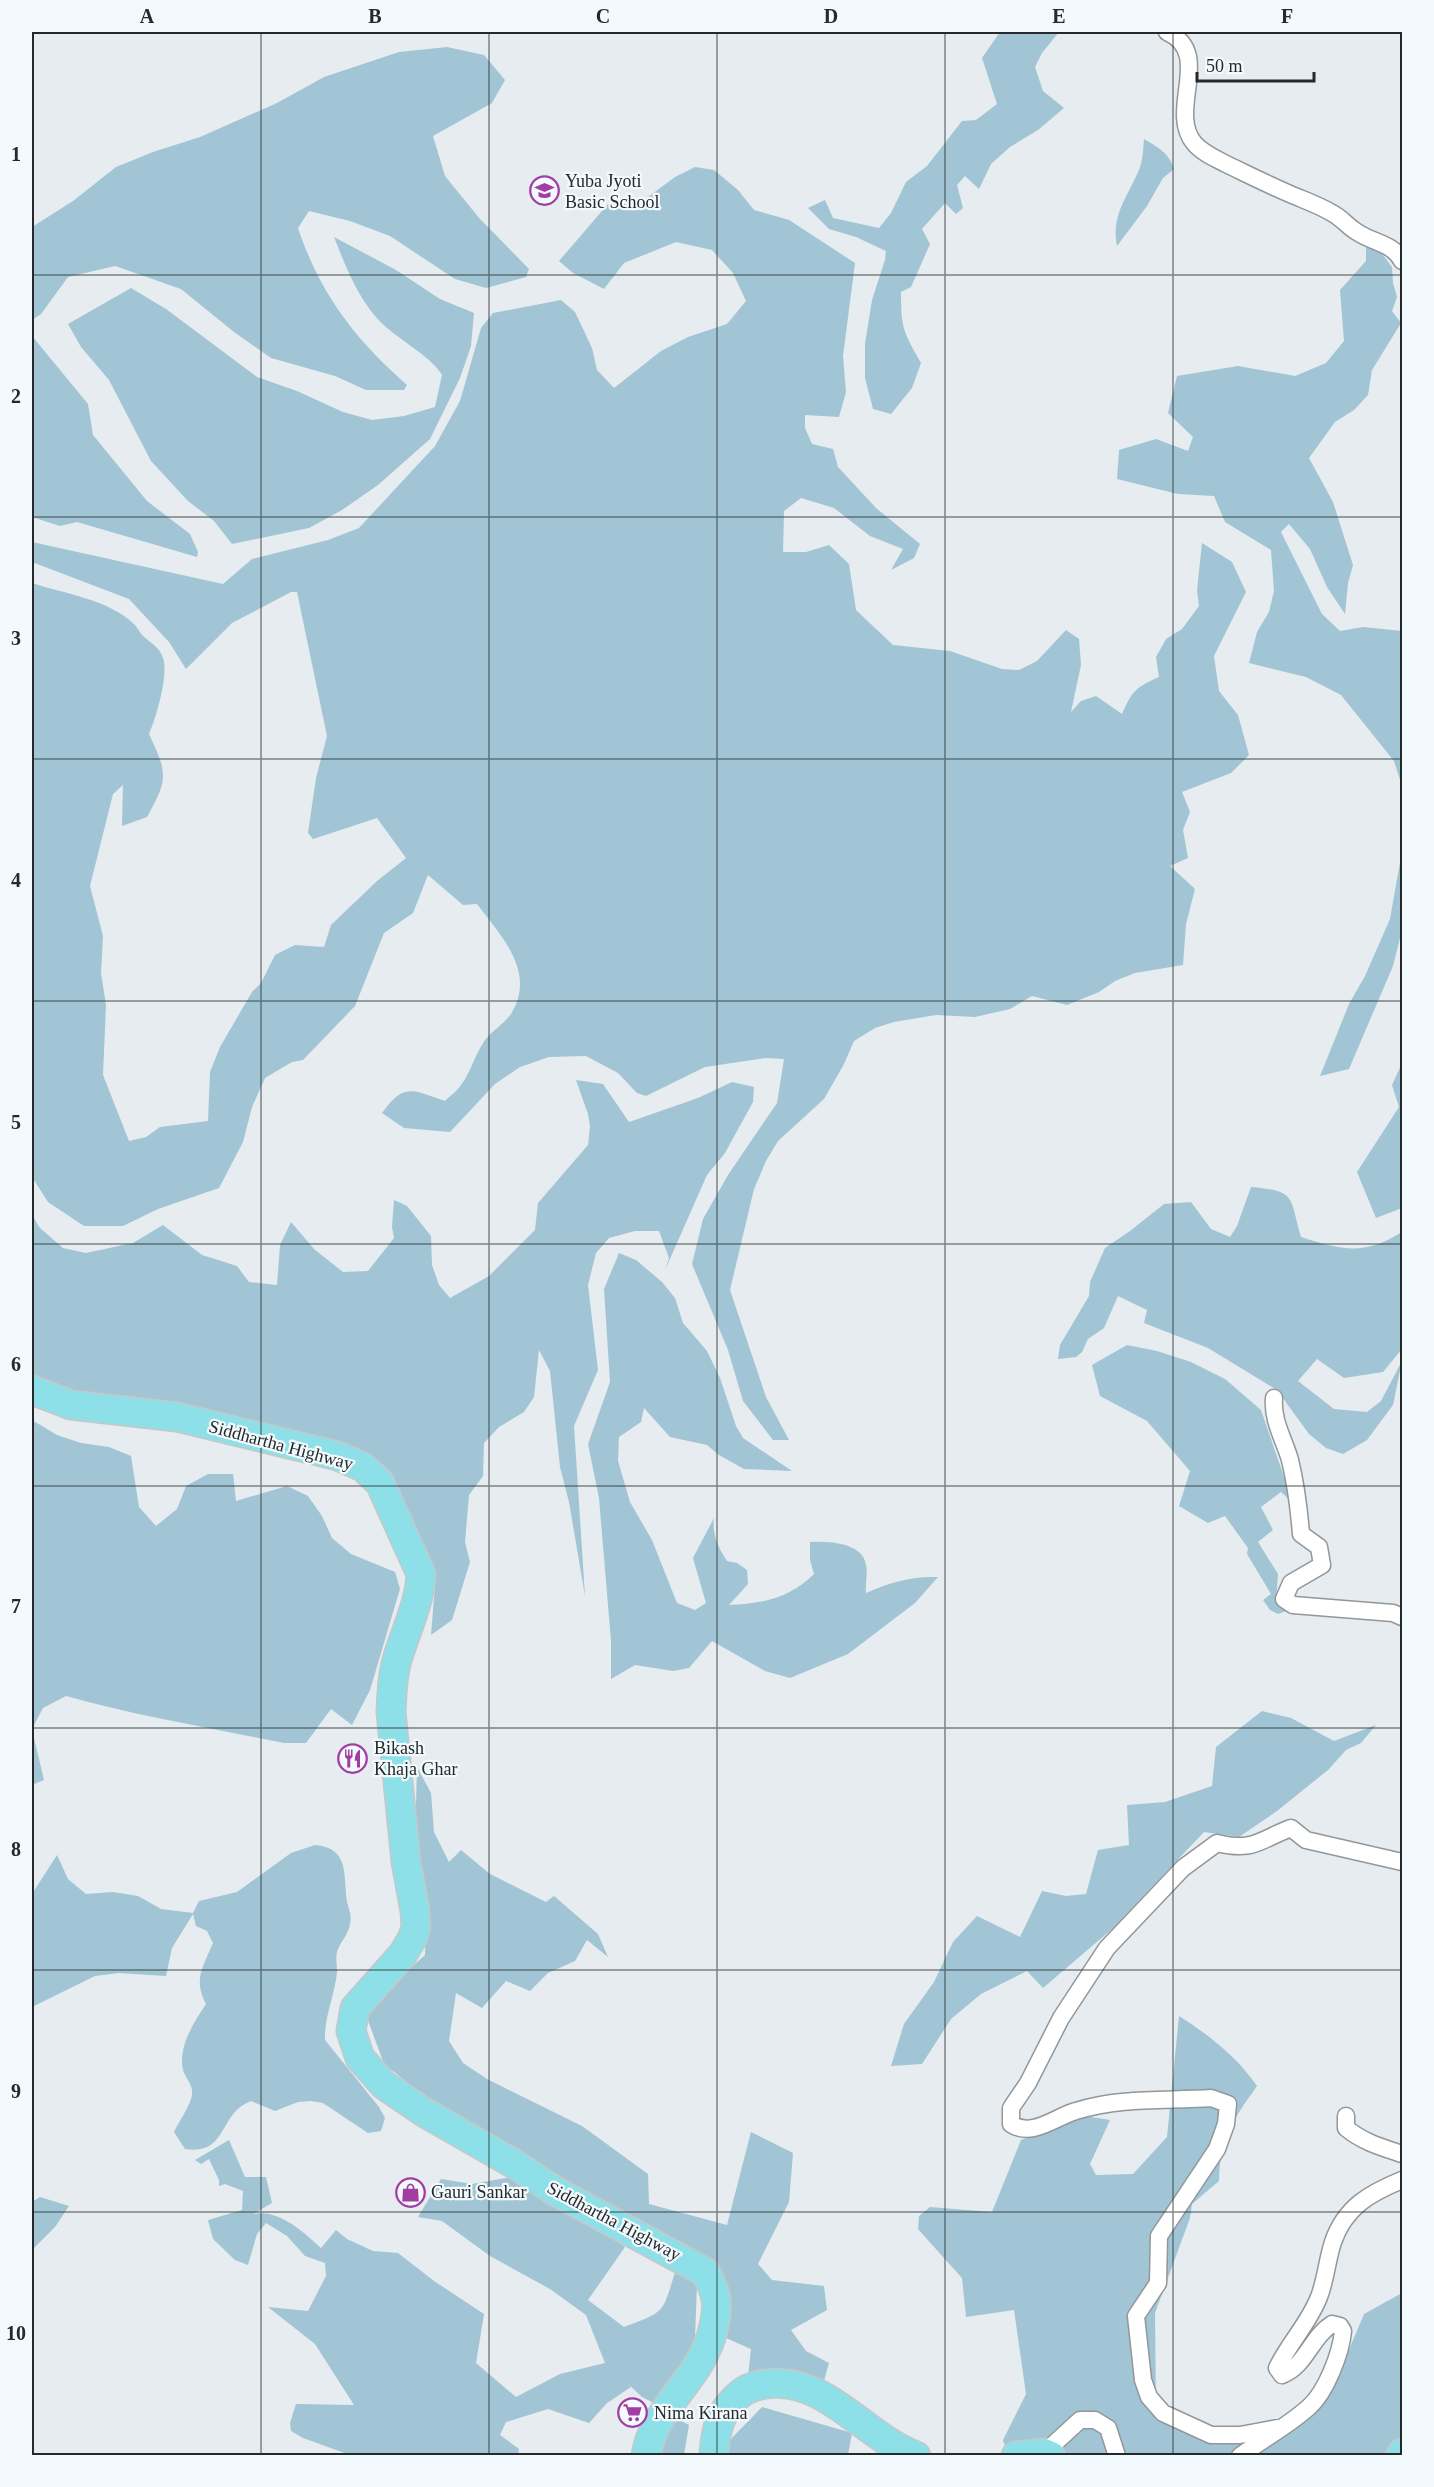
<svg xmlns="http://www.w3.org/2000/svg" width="1434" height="2487" viewBox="0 0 1434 2487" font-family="'Times New Roman',serif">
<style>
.green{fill:#a1c5d4}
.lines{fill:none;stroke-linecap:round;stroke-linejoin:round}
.minor-casing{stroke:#91979a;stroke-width:19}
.trunk-casing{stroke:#c7c7c8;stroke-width:31}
.minor{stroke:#fff;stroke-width:16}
.trunk{stroke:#8ee0e8;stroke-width:28}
.grid{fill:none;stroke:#26292a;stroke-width:1.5;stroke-opacity:0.55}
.labels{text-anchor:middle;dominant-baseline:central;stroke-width:4.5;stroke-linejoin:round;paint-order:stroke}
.poi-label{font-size:18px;fill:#26292a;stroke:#f3fafd;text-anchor:start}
.street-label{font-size:18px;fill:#26292a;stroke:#f3fafd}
.neatline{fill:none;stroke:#26292a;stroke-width:2}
.grid-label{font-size:20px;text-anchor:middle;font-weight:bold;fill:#26292a}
</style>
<rect width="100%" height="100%" fill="#e6ecef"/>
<path class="green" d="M1000,32H1059L1042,53L1035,67L1043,91L1064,108L1038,130L1010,147L991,164L979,189L965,176L957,185L963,208L956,214L945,203L922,229L930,244L911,287L901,292C901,328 903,331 921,363L912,388L891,414L873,409L865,378V344L872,300L885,260L886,251L856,237L829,229L808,208L825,200L833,218L879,228L891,213L906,182L927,166L962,121L976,120L997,104L982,58Z
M447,47L484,55L505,80L492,103L433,136L445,176L480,219L529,269L526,277L486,288L455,279L390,236L350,221L309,211L298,228C320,294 355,339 407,385L404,390H366L335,376L271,358L234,332L181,289L115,266L68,277L41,314L32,320V227L73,201L116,167L153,152L200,137L277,103L324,77L399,52Z
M1144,139C1159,148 1169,153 1174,169L1163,178L1147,206L1117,246C1111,215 1127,198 1138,172C1143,162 1143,150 1144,139Z
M695,167L714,170L738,190L754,210L789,220L855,263L843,356L846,392L839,417L805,415V428L812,444L833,449L838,467L876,508L920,544L914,558L891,570L903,549L870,536L834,508L801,498L784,511L783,552H806L829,545L849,564L856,610L893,645L950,651L1002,669L1019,670L1037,661L1066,630L1079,639L1081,665L1071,712L1081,701L1096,696L1122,714C1132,691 1136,687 1159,677L1156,657L1166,639L1182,629L1199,606L1197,590L1202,543L1232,562L1246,592L1214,656L1219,691L1238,715L1249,755L1231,773L1182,792L1190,812L1183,830L1188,858L1170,866L1195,889L1186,924L1183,965L1135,973L1115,981L1099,992L1067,1005L1032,996L1010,1009L975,1017L936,1015L894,1022L875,1028L854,1041L844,1064L824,1099L778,1141L766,1161L754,1189L730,1290L766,1397L789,1440H773L743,1401L728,1350L692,1264L703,1219L728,1175L777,1103L784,1059L765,1058L705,1067L646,1096L637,1093L618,1073L586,1056L549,1057L520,1067L495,1084L450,1132L404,1128L382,1113C404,1082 413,1090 445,1101C450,1096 457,1091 461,1085C470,1074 475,1054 485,1040C492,1031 504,1024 511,1014C537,972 501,936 477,904L463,905L428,875L413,913L384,933L355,1006L303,1060L292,1062L265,1078L252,1107L243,1142L219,1188L158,1209L123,1226H84L48,1202L32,1177V583C62,593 110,600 134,624C137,627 139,631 142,635C149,642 160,647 163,658C169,674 156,718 149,734C167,773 169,778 147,817L122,826L123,785L113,794L90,886L103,936L101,973L106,1005L103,1075L129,1141L146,1137L160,1127L208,1121L210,1072L220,1047L252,992L261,983L275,955L295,945L324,947L331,925L377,881L406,858L377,818L313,839L308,833L316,778L327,736L297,592H291L232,623L186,669L169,642L129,599L32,562V542L223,584L252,559L328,540L359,528L435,446L460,401L481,328L493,313L561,300L575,312L592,348L597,370L614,388L661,351L688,337L727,324L746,301L733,273L712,250L676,242L624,263L604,289L573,273L559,261L608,204L640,203L675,177Z
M334,237L396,270L440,299L474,313L471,346L460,378L430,439L378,485L342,510L309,528L232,544L214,521L188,501L151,461L109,380L81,347L68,324L131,288L166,309L257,377L297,391L343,412L372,420L404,416L435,407L442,375C431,355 392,337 375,316C356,293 345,265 334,237Z
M1366,246L1380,251L1392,267L1393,283L1397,297L1392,311L1401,323L1372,370L1368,395L1354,410L1335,422L1309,458L1333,502L1353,565L1348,583L1345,614L1327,587L1310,549L1289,524L1281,532L1322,614L1340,631L1363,627L1402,631V786L1394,761L1341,695L1306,677L1249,663L1257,632L1269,612L1274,591L1271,550L1225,522L1214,496L1178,494L1117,479L1119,450L1156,439L1188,451L1193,437L1168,413L1177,376L1238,366L1295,376L1326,363L1344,341L1340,290L1366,261Z
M32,336L88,404L93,435L147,501L190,534L198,552L197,557L77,522L60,526L32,517Z
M1402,851V930L1393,966L1349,1069L1320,1076L1349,1004L1365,976L1390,919Z
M1402,1063V1208L1376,1218L1357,1172L1399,1107L1392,1085Z
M576,1080L603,1084L629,1122L698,1098L732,1082L754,1087L753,1102L725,1153L707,1175L665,1270L669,1258L659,1231H635L609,1238L596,1253L588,1285L598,1370L574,1426L585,1596L569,1502L560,1467L550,1371L539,1350L534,1397L524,1412L499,1427L484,1443L483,1476L469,1495L465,1542L470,1562L452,1620L431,1635L435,1585L388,1477L75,1399L32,1383V1215L40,1228L63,1248L86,1253L133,1243L163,1225L202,1255L237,1266L249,1282L277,1285L280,1245L291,1222L314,1249L343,1272L368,1271L394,1238L392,1227L394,1200L407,1206L431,1236L432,1265L439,1285L450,1298L489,1276L535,1230L538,1203L588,1145L590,1126L588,1114Z
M1251,1187C1297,1191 1289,1196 1301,1237C1342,1250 1364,1256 1402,1232V1349L1383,1372L1344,1378L1317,1359L1298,1381L1334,1409L1367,1412L1381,1401L1402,1361L1393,1405L1367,1440L1343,1454L1326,1448L1309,1434L1277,1390L1208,1348L1144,1323L1147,1310L1118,1296L1104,1328L1088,1339L1082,1352L1076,1357L1058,1359L1060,1345L1089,1296L1090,1282L1105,1248L1130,1231L1164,1204L1191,1202L1211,1229L1230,1237L1237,1226Z
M619,1253L636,1260L662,1282L675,1298L683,1323L707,1351L720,1378L736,1426L743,1438L792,1471L744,1469L719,1455L707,1445L670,1437L644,1408L641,1422L619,1437L618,1461L630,1502L652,1540L677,1603L695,1610L706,1603L693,1558L714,1518C712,1535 718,1547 727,1561L737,1563L747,1570L748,1584L729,1605C762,1604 790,1598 814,1574L810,1560V1542C827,1541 863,1542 866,1565C868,1573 865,1584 866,1593C890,1582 913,1576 938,1577L915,1603L848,1654L790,1678L765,1671L712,1641L689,1668L673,1671L635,1665L611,1679V1641L599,1498L588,1444L610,1382L604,1289Z
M1127,1345L1157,1351L1191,1362L1225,1379L1261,1410L1293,1503L1281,1492L1261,1507L1273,1530L1258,1542L1278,1574L1276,1603L1289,1610L1278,1614L1270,1610L1263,1600L1271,1594L1247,1554L1248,1548L1225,1516L1208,1523L1179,1506L1190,1471L1147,1421L1100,1396L1092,1365Z
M32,1420L57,1435L81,1443L109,1447L131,1456L139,1507L156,1526L177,1509L186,1486L208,1474H233L236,1501L287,1486L308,1496L322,1516L332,1538L351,1554L395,1572L400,1589L370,1690L352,1725L331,1709L306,1743H284C211,1728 137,1716 66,1696L43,1708L32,1729Z
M1262,1711L1291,1718L1334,1741L1376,1725L1361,1743L1346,1750L1328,1770L1277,1811L1239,1837L1204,1832L1112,1929L1043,1988L1027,1971L981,1994L951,2019L922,2064L891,2066L904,2024L934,1982L953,1942L977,1916L1020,1937L1042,1891L1066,1896L1086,1894L1098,1850L1129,1845L1127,1805L1165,1802L1212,1786L1216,1747Z
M32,1730L44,1780L32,1785Z
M417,1767L431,1793L434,1832L449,1862L461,1850L490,1874L546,1902L554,1896L598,1934L608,1957L587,1940L575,1961L548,1973L530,1991L506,1981L482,2008L456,1993L449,2041L463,2063L487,2079L582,2126L648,2174L649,2204L727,2225L751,2132L793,2153L789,2202L758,2264L772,2280L824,2286L827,2310L791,2330L806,2351L829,2363L822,2388L748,2376L751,2349L719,2335L728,2301L446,2113L384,2064L366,2015L396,1981L425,1955L426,1901L415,1841Z
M315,1845C350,1848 343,1875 347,1902C349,1910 352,1915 350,1924C348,1935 342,1940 338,1949C335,1957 337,1964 337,1972C335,1995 324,2017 325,2040L379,2107L385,2118L381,2131L368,2133L323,2103L311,2101L298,2102L275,2111L251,2101C218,2113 228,2156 185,2149L174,2132C178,2123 189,2107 191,2099C195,2088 188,2081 184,2073C176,2049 194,2022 206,2004C193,1979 203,1967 213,1943L207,1931L196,1926L193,1914L172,1948L166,1976L119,1973L95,1976L32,2007V1894L57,1855L68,1879L86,1894L113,1892L138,1896L161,1909L193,1913L199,1901L237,1892L291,1853Z
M1179,2016C1209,2035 1237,2057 1257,2086C1233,2120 1220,2137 1219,2181L1192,2204L1190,2218L1155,2313L1156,2413L1212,2440L1293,2430L1330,2395L1364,2314L1402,2293V2455L1023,2456L1007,2453L1003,2440L1026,2394L1014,2310L966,2317L962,2278L918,2229L919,2216L930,2207L992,2212L1021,2140L1085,2116L1110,2120L1090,2164L1096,2175L1133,2174L1167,2137Z
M229,2140L245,2177H266L272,2203L253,2214C279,2209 302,2231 321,2248L336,2230L347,2239L373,2251L398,2253L434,2281L484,2314L476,2363L516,2397L560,2374L605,2363L586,2315L550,2289L490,2256L442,2221L418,2217L441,2179L472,2184L512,2177L582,2218L625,2247L588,2300L624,2327C665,2311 662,2315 675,2272L697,2284L694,2365L664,2408L642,2397L625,2381L631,2387L607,2403L589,2423L548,2409L506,2422L500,2435L519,2449L518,2455H350L303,2438L291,2431L290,2423L296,2404L354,2405L315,2344L268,2307L308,2311L326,2276L325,2263L305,2256L287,2236L266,2223L257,2234L248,2265L235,2260L213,2239L208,2220L242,2210L243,2191L225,2184L219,2186V2180L209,2159L201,2164L195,2160Z
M40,2197L69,2206L55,2227L32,2250V2202Z
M762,2407L852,2433L848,2455H728V2442Z
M674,2417L689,2425L684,2455H662V2449Z"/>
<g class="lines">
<defs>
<path id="minor" d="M1167,32C1214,53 1167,110 1194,143C1202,153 1217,159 1228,165C1249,175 1269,185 1290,194C1304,200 1319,205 1332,213C1342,218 1348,227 1357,232C1373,243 1393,243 1402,261
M1274,1398C1272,1421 1284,1439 1290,1460C1296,1485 1299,1509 1301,1534L1319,1547L1322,1565L1291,1583L1284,1599L1293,1605L1393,1613L1402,1617
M1346,2116V2128C1363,2142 1381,2147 1402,2154
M1283,2427L1240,2435H1211L1163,2413L1149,2397L1143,2380L1136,2316L1158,2283L1159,2236L1217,2149L1226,2124L1228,2104L1211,2098C1166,2101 1120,2097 1076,2111C1055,2117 1032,2138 1011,2124V2108L1028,2083L1061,2018L1107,1948L1183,1868L1217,1843C1254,1852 1259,1840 1291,1828L1306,1840L1402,1862
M1044,2453L1080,2420H1095L1108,2428L1117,2456
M1240,2456C1263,2439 1288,2426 1309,2407C1326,2392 1341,2353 1343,2331L1340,2326L1332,2324C1311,2337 1306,2366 1282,2375L1277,2368C1289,2343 1309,2323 1319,2297C1326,2279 1327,2260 1333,2242C1345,2207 1370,2193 1402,2180"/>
<path id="trunk" d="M32,1390L71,1405L177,1417L338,1456L363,1467L380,1483L421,1574C420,1603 405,1632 397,1660C392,1677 392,1694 391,1712L406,1862L415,1911L416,1927L413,1937L403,1954L355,2008L351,2031L360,2058L384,2085L422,2111L516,2165L555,2191L705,2272C718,2294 719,2306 713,2330C701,2380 653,2407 646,2456
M714,2456C715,2431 720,2410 740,2394C747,2388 755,2386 765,2384C825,2375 864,2437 916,2456
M1016,2456L1044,2453L1051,2456
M1400,2456L1402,2453"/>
</defs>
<use href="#minor" class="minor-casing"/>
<use href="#trunk" class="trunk-casing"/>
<use href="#minor" class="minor"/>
<use href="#trunk" class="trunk"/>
</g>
<path class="grid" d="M261,32V2456M489,32V2456M717,32V2456M945,32V2456M1173,32V2456M32,275H1402M32,517H1402M32,759H1402M32,1001H1402M32,1244H1402M32,1486H1402M32,1728H1402M32,1970H1402M32,2212H1402"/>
<defs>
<symbol id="school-ring" viewBox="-11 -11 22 22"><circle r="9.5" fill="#f3fafd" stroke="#a23da3" stroke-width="1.5"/><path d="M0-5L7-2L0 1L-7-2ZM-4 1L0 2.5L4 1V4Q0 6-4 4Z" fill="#a23da3"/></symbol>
<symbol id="restaurant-ring" viewBox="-11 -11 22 22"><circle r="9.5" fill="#f3fafd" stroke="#a23da3" stroke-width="1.5"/><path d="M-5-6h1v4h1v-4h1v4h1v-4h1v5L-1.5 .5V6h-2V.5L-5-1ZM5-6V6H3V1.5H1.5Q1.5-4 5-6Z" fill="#a23da3"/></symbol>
<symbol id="shop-ring" viewBox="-11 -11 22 22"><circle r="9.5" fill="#f3fafd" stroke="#a23da3" stroke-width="1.5"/><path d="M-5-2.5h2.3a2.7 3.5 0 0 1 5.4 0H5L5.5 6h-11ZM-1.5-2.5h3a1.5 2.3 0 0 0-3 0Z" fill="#a23da3"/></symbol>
<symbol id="supermarket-ring" viewBox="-11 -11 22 22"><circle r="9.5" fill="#f3fafd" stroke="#a23da3" stroke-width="1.5"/><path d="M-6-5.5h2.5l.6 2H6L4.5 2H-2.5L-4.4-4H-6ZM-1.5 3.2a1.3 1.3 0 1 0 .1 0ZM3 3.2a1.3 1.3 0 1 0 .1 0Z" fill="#a23da3"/></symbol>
</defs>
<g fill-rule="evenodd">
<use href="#school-ring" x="528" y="174" width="33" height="33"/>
<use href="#restaurant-ring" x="336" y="1742" width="33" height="33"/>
<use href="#shop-ring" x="394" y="2176" width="33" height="33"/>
<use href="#supermarket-ring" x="616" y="2396" width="33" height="33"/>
</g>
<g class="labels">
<g class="poi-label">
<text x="565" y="181">Yuba Jyoti<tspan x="565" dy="21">Basic School</tspan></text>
<text x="374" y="1748">Bikash<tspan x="374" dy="21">Khaja Ghar</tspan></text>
<text x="431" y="2192">Gauri Sankar</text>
<text x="654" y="2413">Nima Kirana</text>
</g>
<g class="street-label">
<text transform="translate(281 1445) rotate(15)">Siddhartha Highway</text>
<text transform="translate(614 2221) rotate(28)">Siddhartha Highway</text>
</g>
</g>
<rect width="1434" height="2487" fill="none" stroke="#f3fafd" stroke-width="66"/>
<path d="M1197 72v9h117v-9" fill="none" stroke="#26292a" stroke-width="3"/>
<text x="1206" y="72" font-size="18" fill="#26292a" stroke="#f3fafd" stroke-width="4.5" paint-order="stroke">50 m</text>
<rect x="33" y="33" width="1368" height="2421" class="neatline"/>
<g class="grid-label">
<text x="147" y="23">A</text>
<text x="375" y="23">B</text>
<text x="603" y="23">C</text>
<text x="831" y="23">D</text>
<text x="1059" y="23">E</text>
<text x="1287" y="23">F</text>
<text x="16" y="161">1</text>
<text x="16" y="403">2</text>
<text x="16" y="645">3</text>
<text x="16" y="887">4</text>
<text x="16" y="1129">5</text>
<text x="16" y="1371">6</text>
<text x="16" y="1613">7</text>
<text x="16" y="1856">8</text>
<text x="16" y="2098">9</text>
<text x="16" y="2340">10</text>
</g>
</svg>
